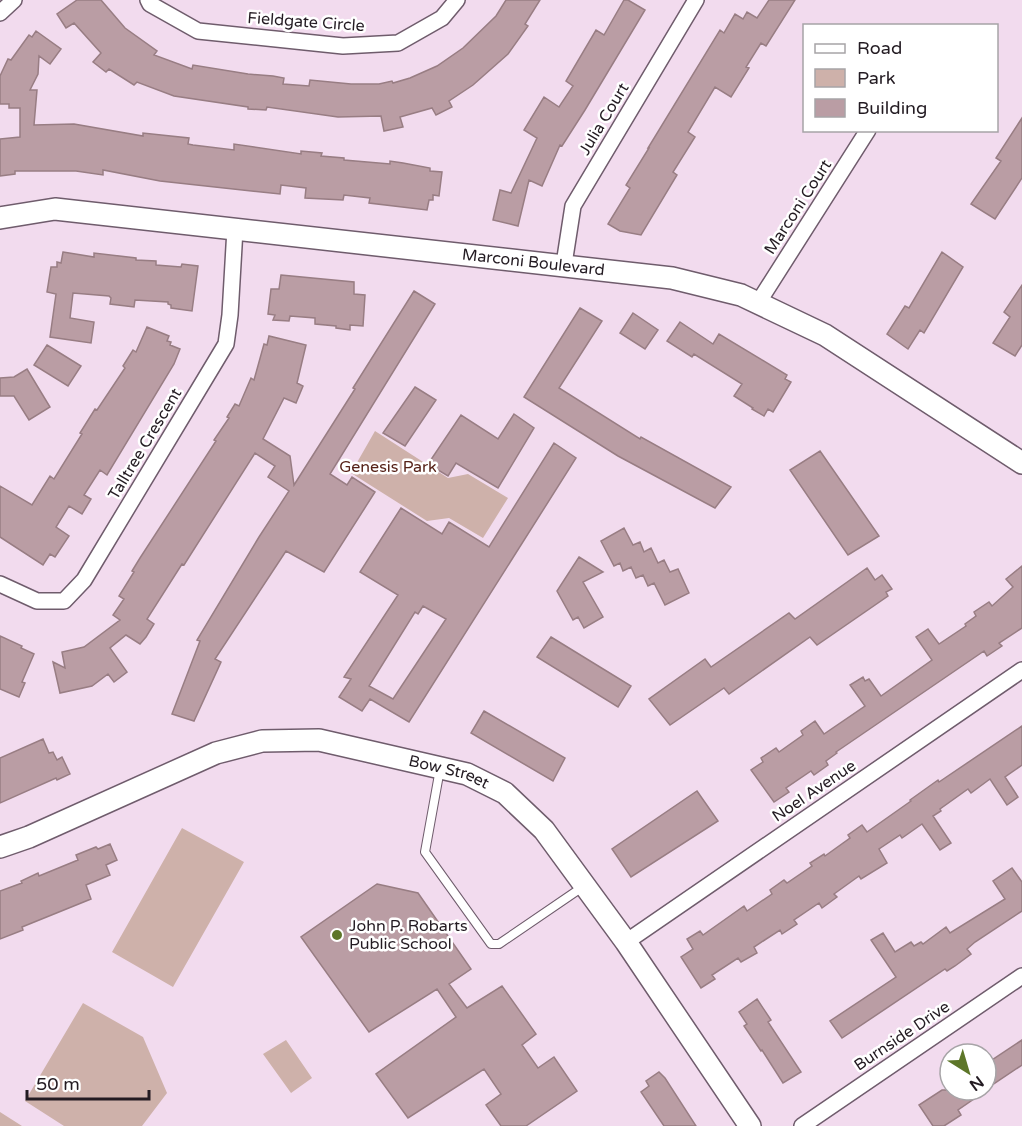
<svg xmlns="http://www.w3.org/2000/svg" width="1022" height="1126" viewBox="0 0 1022 1126" font-family="'Varela Round',sans-serif">
<style>
.green{fill:#ceb1aa}
.building{fill:#ba9da4;stroke:#987d83;stroke-width:1.5;fill-rule:evenodd}
.lines{fill:none;stroke-linecap:round;stroke-linejoin:round}
.lane-casing{stroke:#6f5c6c;stroke-width:10}
.street-casing{stroke:#6f5c6c;stroke-width:18}
.secondary-casing{stroke:#6f5c6c;stroke-width:24}
.lane{stroke:#fff;stroke-width:8}
.street{stroke:#fff;stroke-width:15}
.secondary{stroke:#fff;stroke-width:21}
.poi-dot{fill:#5d7629;stroke:#fff;stroke-width:2}
.labels{text-anchor:middle;dominant-baseline:central;stroke-width:5;stroke-linejoin:round;paint-order:stroke}
.street-label{font-size:16px;fill:#231b22;stroke:#fff}
.park-label{font-size:16px;fill:#562218;stroke:#fff}
.poi-label{font-size:16px;fill:#231b22;stroke:#fff;text-anchor:start}
</style>
<rect width="100%" height="100%" fill="#f2dbee"/>
<path class="green" d="M375,431L448,478L468,474L508,498L483,538L449,518L427,521L351,473Z
M182,828L244,862L173,987L112,952Z
M83,1003L143,1037L167,1093L142,1126H64L25,1101Z
M286,1040L312,1078L291,1093L263,1054Z
M0,1112L22,1126H0Z"/>
<path class="building" d="M77,0H101L125,28L157,51L154,55L192,69L193,65L248,74L273,76L284,78L283,84L309,86L310,80L351,84H379L392,81L393,83L410,78L437,66L463,48L496,16L506,0H540L525,24L528,26L508,54L473,85L449,101L452,107L436,115L432,108L400,117L403,127L384,131L381,116L338,117L267,107L266,110L248,109V107L174,96L137,82L134,85L109,69L106,72L93,62L101,53L74,23L66,28L57,14Z
M624,0H628L645,10L585,110L562,146L560,145L542,186L529,180L518,226L493,220L500,190L511,193L537,138L524,130L544,97L559,107L573,86L566,81L596,30L604,35Z
M769,0H795L766,46L761,43L746,67L749,68L731,97L715,87L688,132L695,137L673,172L677,175L641,235L620,231L608,224L630,188L626,185L649,148H648L720,30L724,33L735,14L743,19L747,12L757,18Z
M36,31L61,49L50,64L39,56L38,74L30,90H37L34,125L74,124L143,136V133L189,138L188,144L193,145L234,150V144L301,154V151L322,153L321,156L344,158V160L390,164V161L403,163L430,168V171L442,172L439,196L433,195V200H429L427,210L369,203L370,198L344,195L343,200L305,198L306,188L281,185L280,194L160,181L103,170V175L76,171H15V174L0,176V139L20,137V108H9V104H0V76L8,59L11,60L29,35L32,37Z
M1022,118V178L995,219L971,204L1001,161L996,158Z
M63,252L94,257V253L136,258V260L156,261V265L181,267L182,264L198,266L192,311L171,308V305L168,304V302L135,300L134,307L110,304L111,298L109,296L73,293L70,318L94,322L91,343L50,337L56,294L47,292L51,267H57V262L61,263Z
M942,252L963,267L924,333L920,330L908,349L887,334L905,306L909,308Z
M281,275L354,282V294L365,295L363,326L350,325V330L336,328V326L315,324V318L290,316L289,321L273,320L275,315L268,314L271,289H279Z
M1022,285V345L1015,356L993,343L1010,317L1004,312Z
M414,291L435,304L330,474L347,485L352,477L375,492L324,572L286,551L215,659L221,662L194,721L172,714L200,641L197,640L259,537L289,491L268,477L275,466L255,453L184,565L182,564L147,619L154,624L146,637L140,644L126,635L110,648L127,672L114,682L108,674L92,686L60,693L53,662L65,668L62,652L84,647L120,620L113,615L124,599L119,596L134,572L132,571L140,558L216,441L214,440L229,418L227,417L235,404L239,406L251,378L254,380L264,344L267,345L269,336L306,345L297,383L303,386L296,403L284,398L263,439L290,456L294,485L355,389L353,388Z
M580,308L602,321L559,388L640,439L641,437L731,487L715,508L618,456L524,397Z
M633,313L658,330L645,349L620,333Z
M680,322L713,344L719,334L787,375L785,379L791,382L773,412L768,409L764,416L752,409L753,408L734,396L742,384L694,354L692,357L667,341Z
M147,327L169,336L167,341L171,342L170,345L180,349L174,364L107,475L100,470L84,495L91,499L82,514L69,506L56,527L69,536L55,557L50,554L43,565L0,537V486L32,505L50,476L54,479L82,434L80,433L95,409L97,410L125,368L123,366L133,350L136,352Z
M47,345L81,366L68,386L34,365Z
M27,369L50,407L29,420L14,396H0V378L14,377Z
M415,387L436,400L405,446L383,433Z
M514,414L534,428L498,488L456,463L448,476L428,464L461,415L498,439Z
M554,443L576,458L409,722L370,699L362,711L339,697L351,679L344,677L398,595L360,572L401,508L442,534L449,522L489,547ZM423,606L446,619L393,699L369,686L415,612L418,614Z
M820,451L879,536L848,555L790,470Z
M624,528L633,545L640,542L644,552L651,548L658,563L664,560L670,572L678,569L689,593L665,605L654,583L648,586L643,575L636,578L631,567L623,571L620,563L614,566L601,541Z
M579,557L603,572L583,582L603,617L584,628L578,617L573,620L557,591Z
M1022,566V628L999,643L1002,646L987,656L984,651L836,752L837,753L826,761L828,765L814,775L811,771L786,788L789,792L774,802L751,770L763,762L761,758L776,748L779,752L803,735L801,731L815,721L824,734L865,706L850,685L863,677L865,681L869,679L881,696L932,660L916,637L928,629L939,644L966,626L965,624L976,616L974,612L989,602L992,606L1013,587L1006,579Z
M867,568L875,580L882,575L892,589L886,592L888,596L817,645L810,637L729,694L724,688L670,725L649,699L705,659L711,667L789,613L795,619Z
M0,636L22,646L21,648L34,654L22,682L25,683L19,697L0,689Z
M551,637L631,686L618,707L537,657Z
M484,711L565,758L553,781L471,733Z
M1022,726V765L1005,777L1018,797L1007,805L990,779L971,793L968,789L940,809L941,811L933,816L951,843L940,850L922,824L902,838L900,835L879,849L887,863L861,879L859,876L834,894L837,897L822,908L819,903L794,920L797,924L782,934L780,930L754,947L757,953L741,962L738,958L712,975L715,979L701,988L681,957L693,949L687,939L700,931L703,935L744,906L747,911L772,894L770,890L784,880L787,883L812,866L810,863L824,854L825,856L850,838L848,835L862,825L867,832L911,801L910,800L938,780L939,782Z
M43,739L49,753L53,752L57,760L62,757L70,774L57,780L56,778L0,803V758Z
M697,791L718,821L631,877L612,849Z
M110,844L117,860L106,865L110,875L86,885L91,899L22,927L23,930L0,939V891L22,883L21,881L38,873L39,876L78,860L76,855L96,847L98,849Z
M1012,868L1022,882V911L975,942L967,949L971,954L955,966L947,971L945,969L842,1038L830,1021L896,977L871,940L883,933L895,952L911,942L914,946L921,942L923,944L946,927L950,933L1005,899L993,881Z
M377,884L418,893L471,969L449,984L467,1008L502,986L536,1034L522,1045L538,1068L554,1057L577,1091L526,1126H501L486,1105L501,1094L484,1069L408,1118L376,1074L456,1017L437,989L369,1032L301,937Z
M757,999L771,1020L768,1022L801,1072L783,1083L762,1050L761,1051L744,1026L747,1024L739,1012Z
M1022,1040V1065L986,1089V1064Z
M659,1072L665,1078L696,1126H664L641,1092L649,1086L646,1081Z
M942,1090H987L958,1110L961,1115L944,1126H933L919,1105Z"/>
<g class="lines">
<defs>
<path id="lane" d="M440,769L425,852L491,944H499L584,886"/>
<path id="street" d="M148,0L150,4L198,31L343,46L398,43L442,18L457,0
M0,13L14,0
M564,264L573,206L696,0
M758,303L868,130
M0,584L37,601H64L84,580L226,344L230,315L235,229
M626,942L1022,670
M802,1126L1022,976"/>
<g id="secondary">
<path id="s1" d="M0,218L55,209L672,278L741,295L825,335L1022,463"/>
<path id="s2" d="M0,847L29,837L216,753L262,741L319,740L467,774L505,793L544,830L626,942L750,1126"/>
</g>
</defs>
<use href="#lane" class="lane-casing"/>
<use href="#street" class="street-casing"/>
<use href="#secondary" class="secondary-casing"/>
<use href="#lane" class="lane"/>
<use href="#street" class="street"/>
<use href="#secondary" class="secondary"/>
</g>
<circle class="poi-dot" cx="337" cy="935" r="6"/>
<g class="labels">
<g class="street-label">
<text transform="translate(306 22) rotate(4)">Fieldgate Circle</text>
<text transform="translate(604 119) rotate(-59)">Julia Court</text>
<text transform="translate(798 207) rotate(-57)">Marconi Court</text>
<text stroke="none"><textPath href="#s1" startOffset="537">Marconi Boulevard</textPath></text>
<text transform="translate(145 444) rotate(-59)">Talltree Crescent</text>
<text stroke="none"><textPath href="#s2" startOffset="474">Bow Street</textPath></text>
<text transform="translate(814 791) rotate(-34)">Noel Avenue</text>
<text transform="translate(902 1036) rotate(-34)">Burnside Drive</text>
</g>
<g class="park-label">
<text x="388" y="467">Genesis Park</text>
</g>
<g class="poi-label">
<text x="349" y="926">John P. Robarts<tspan x="349" dy="18">Public School</tspan></text>
</g>
</g>
<rect x="803" y="24" width="195" height="108" fill="#ffffff" stroke="#a7a4a7" stroke-width="1.5"/>
<rect x="815" y="44" width="30" height="9" fill="#ffffff" stroke="#a7a4a7" stroke-width="1.5"/>
<text x="857" y="54" font-size="18" fill="#231b22">Road</text>
<rect x="815" y="69" width="30" height="18" fill="#ceb1aa" stroke="#a7a4a7" stroke-width="1.5"/>
<text x="857" y="84" font-size="18" fill="#231b22">Park</text>
<rect x="815" y="99" width="30" height="18" fill="#ba9da4" stroke="#a7a4a7" stroke-width="1.5"/>
<text x="857" y="114" font-size="18" fill="#231b22">Building</text>
<g transform="translate(968 1072) rotate(143)"><circle r="28" fill="#ffffff" stroke="#a7a4a7" stroke-width="1.5"/>
<path d="M0-4.5L10 22L0 15L-10 22Z" fill="#5d7629"/>
<text y="-9" font-size="16" font-weight="bold" text-anchor="middle" fill="#231b22">N</text>
</g>
<path d="M27 1090v9h122v-9" fill="none" stroke="#231b22" stroke-width="3"/>
<text x="36" y="1090" font-size="18" fill="#231b22" stroke="#ffffff" stroke-width="4.5" paint-order="stroke">50 m</text>
</svg>
